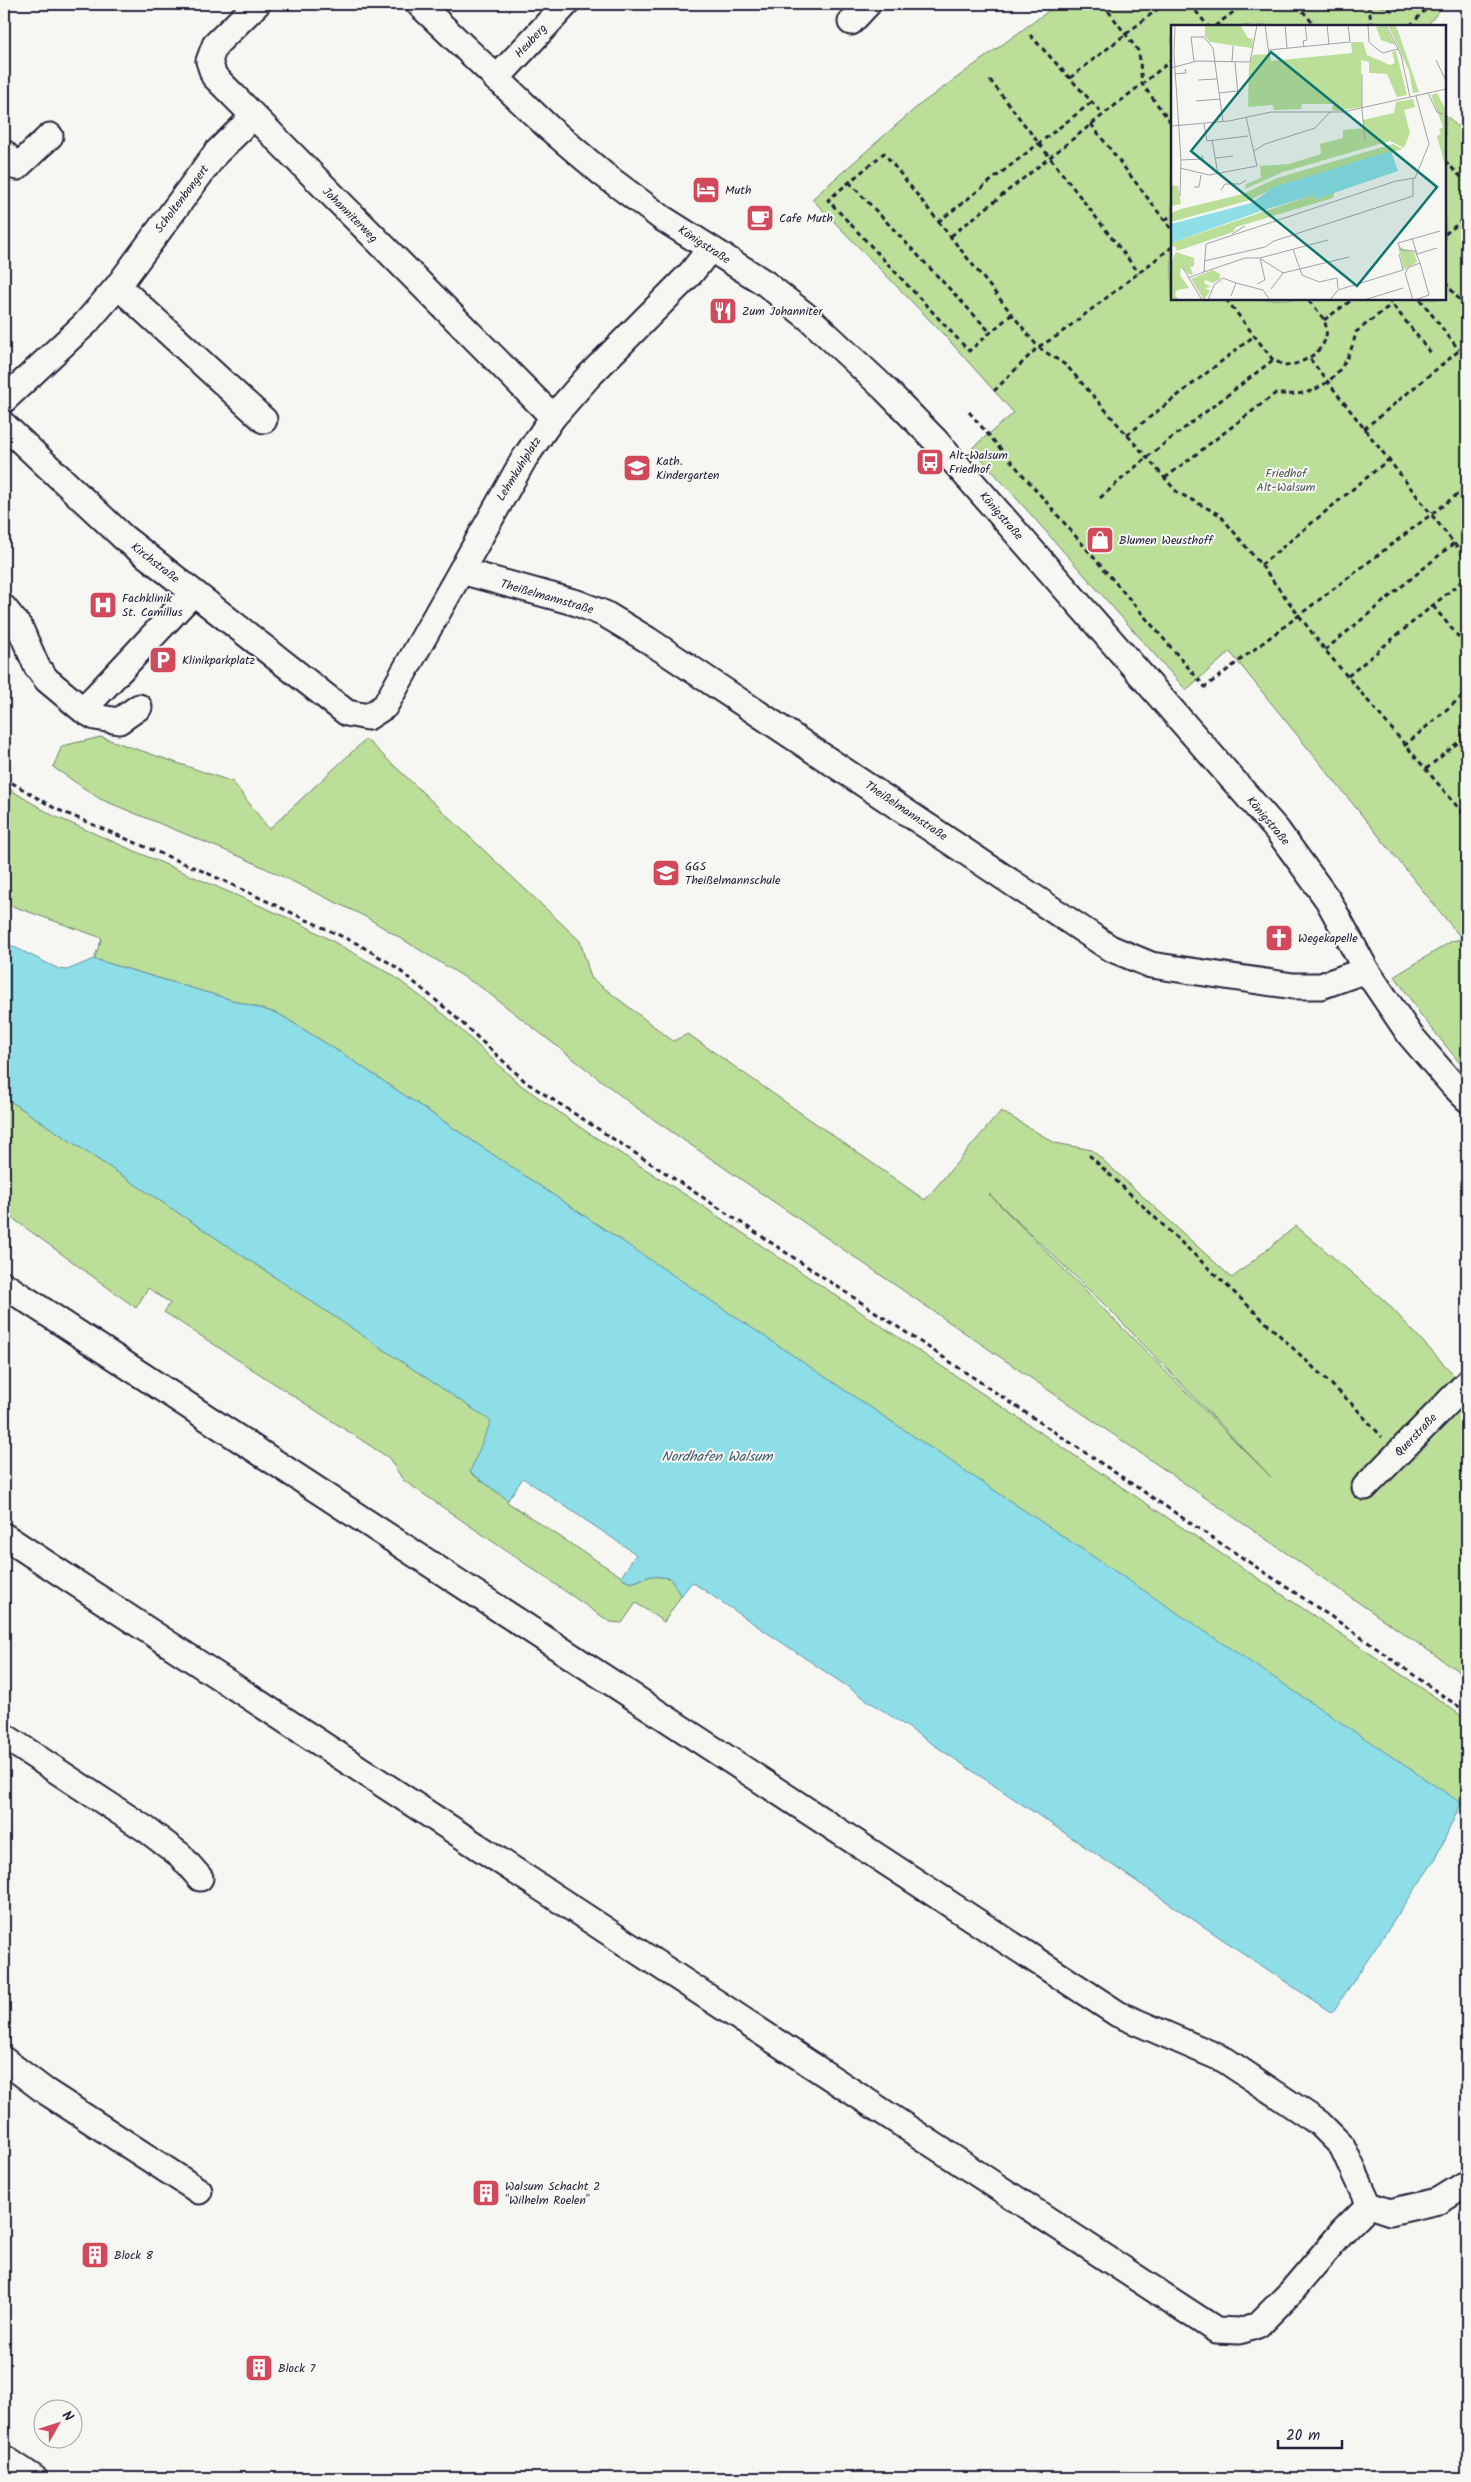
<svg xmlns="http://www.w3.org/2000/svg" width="1471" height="2482" viewBox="0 0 1471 2482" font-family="Kalam,sans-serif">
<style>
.green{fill:#bbde98;stroke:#6e806a;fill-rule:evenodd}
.water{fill:#8ddee7;stroke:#6293a2}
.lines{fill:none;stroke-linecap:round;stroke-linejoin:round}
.minor-casing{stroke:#22223b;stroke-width:29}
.path{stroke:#22223b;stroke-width:3;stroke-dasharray:5 4;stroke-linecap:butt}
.minor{stroke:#f6f6f2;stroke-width:25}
.labels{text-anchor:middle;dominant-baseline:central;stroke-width:4;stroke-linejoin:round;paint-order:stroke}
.street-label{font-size:12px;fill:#22223b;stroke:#f6f6f2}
.poi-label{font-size:12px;fill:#22223b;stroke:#f6f6f2;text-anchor:start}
.park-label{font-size:12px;fill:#505a57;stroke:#f6f6f2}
.water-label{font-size:14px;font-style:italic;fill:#425a6f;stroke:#f6f6f2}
.inset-road{fill:none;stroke:#a1a1a9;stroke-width:1}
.view{fill:#0f766e;fill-opacity:0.15;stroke:#0f766e;stroke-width:2.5}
.inset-edge{fill:none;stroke:#22223b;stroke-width:2.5}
</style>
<rect width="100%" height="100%" fill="#f6f6f2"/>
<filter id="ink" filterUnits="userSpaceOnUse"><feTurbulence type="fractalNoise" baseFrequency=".02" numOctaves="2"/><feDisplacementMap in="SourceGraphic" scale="10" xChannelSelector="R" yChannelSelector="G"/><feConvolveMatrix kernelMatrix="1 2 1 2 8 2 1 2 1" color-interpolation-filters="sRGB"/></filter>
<g filter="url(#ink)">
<path class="green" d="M1058,4H1437L1441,8L1427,26H1172V299H1445V114L1467,136V1072L1421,1015L1395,976L1452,941L1462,939L1230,652L1186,690L972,448L1014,413L946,337L812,199L918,106Z
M101,737L233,782L269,829L366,739L580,941L591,978L673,1041L688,1034L925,1200L1001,1111L1055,1143L1092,1150L1232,1278L1296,1226L1386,1302L1467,1389V1677L634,1106L482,988L366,917L246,859L100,799L53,767L62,746ZM989,1194L1110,1310L1271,1477Z
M4,786L52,815L302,924L391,974L446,1016L518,1083L584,1130L689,1197L1441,1701L1467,1720V1809L346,1056L279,1014L94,959L102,938L4,903Z
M4,1097L492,1421L471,1473L508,1500L507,1502L631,1583L651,1576L670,1578L681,1596L664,1622L636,1603L622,1623L610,1622L403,1480L389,1458L164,1312L170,1303L148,1288L136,1308L4,1212Z"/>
<path class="water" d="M4,942L59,969L67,970L94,959L279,1014L346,1056L1461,1803L1436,1858L1332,2013L692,1582L681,1596L670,1578L651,1576L631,1583L621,1577L636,1554L523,1478L508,1500L470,1472L491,1421L4,1097Z"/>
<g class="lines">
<defs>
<path id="minor" d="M257,4L215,45L209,61L214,76L553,417
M419,4L549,128L603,174L662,218L765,283L810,319L885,389L935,440L1277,830L1328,900L1366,970L1410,1035L1453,1085L1467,1099
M851,22L868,4
M496,79L566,4
M4,153L17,167L50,136
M118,286L264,420
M4,400L85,324L118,286L216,153L253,117
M4,425L123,537L347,713L368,717L385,706L524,459L553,417L588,377L691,273L710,249
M461,571L577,603L605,614L648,640L1110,948L1151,965L1293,986H1321L1366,970
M4,608L20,628L37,667L47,680L83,710L95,717L119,721L139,707
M83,710L193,593
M4,1285L1118,2014L1225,2060L1319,2123L1342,2146L1369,2205L1390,2212L1438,2201L1467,2183
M1365,1487L1467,1383
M4,1536L1216,2330L1240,2331L1258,2325L1291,2292L1343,2231L1369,2205
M4,1736L147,1830L180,1855L200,1878
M4,2060L45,2091L199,2191
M4,2458L34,2478"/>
</defs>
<use href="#minor" class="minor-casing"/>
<path class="path" d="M1103,4L1139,52L1142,84L1172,124
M1190,4L1208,26
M1297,4L1315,26
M1368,4L1372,26
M1380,4L1391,10L1429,6
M1215,26L1244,4
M1410,26L1429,6L1436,4
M1030,35L1103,114
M1070,78L1164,4
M990,80L1139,273
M1091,124L1172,230
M1445,161L1467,183
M849,182L991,333
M1165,220L1172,215
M938,222L1092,102
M1445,234L1467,217
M951,236L1172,60
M1445,282L1466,308
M1226,299L1273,360L1286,366C1307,363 1335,346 1324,320C1320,313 1312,305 1307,299
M1388,299L1431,353
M1420,299L1459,350
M1012,314L969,351L828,200L884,153L1038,347L1067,366L1177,492L1220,515L1261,565L1325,650L1467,818
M1324,320L1353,299
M1310,359L1467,560
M994,391L1038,347L1057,336L1172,247
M969,412L1205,687L1467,487
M1364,429L1467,344
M1127,435L1254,336
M1165,478L1276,393C1319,401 1348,372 1356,332L1392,304
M1100,498L1147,457L1273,360
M1261,565L1388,460
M1433,606L1467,647
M1325,650L1454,543
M1348,676L1467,577
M1404,746L1467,692
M1426,769L1467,735
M4,778L56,809L207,873L358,944L393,965L449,1011L527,1083C793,1254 1054,1433 1318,1608C1369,1641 1417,1679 1467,1712
M1089,1155L1352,1404L1382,1437"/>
<use href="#minor" class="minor"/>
</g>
</g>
<defs>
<symbol id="hotel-square" viewBox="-11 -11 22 22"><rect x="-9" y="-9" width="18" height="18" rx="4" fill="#d1495b" stroke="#f6f6f2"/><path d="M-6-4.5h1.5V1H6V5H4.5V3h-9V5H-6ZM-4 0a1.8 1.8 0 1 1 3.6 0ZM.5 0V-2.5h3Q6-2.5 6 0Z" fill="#fff"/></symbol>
<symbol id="cafe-square" viewBox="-11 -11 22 22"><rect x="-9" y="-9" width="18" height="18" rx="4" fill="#d1495b" stroke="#f6f6f2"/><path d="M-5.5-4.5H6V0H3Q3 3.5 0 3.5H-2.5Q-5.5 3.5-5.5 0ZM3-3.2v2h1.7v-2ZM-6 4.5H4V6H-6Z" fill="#fff"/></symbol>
<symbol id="restaurant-square" viewBox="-11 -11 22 22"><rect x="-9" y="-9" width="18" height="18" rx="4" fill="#d1495b" stroke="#f6f6f2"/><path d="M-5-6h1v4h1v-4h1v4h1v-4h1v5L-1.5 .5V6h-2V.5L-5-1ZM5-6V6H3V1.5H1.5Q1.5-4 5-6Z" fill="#fff"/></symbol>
<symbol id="bus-square" viewBox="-11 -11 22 22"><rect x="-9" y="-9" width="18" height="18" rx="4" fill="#d1495b" stroke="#f6f6f2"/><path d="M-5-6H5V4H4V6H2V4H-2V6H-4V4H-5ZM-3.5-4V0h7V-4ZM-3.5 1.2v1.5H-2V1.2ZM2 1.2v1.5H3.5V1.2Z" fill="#fff"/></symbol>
<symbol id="school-square" viewBox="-11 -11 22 22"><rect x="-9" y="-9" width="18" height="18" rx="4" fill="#d1495b" stroke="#f6f6f2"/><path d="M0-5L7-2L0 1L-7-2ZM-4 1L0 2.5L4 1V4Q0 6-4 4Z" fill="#fff"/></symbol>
<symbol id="shop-square" viewBox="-11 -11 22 22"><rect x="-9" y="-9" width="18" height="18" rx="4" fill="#d1495b" stroke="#f6f6f2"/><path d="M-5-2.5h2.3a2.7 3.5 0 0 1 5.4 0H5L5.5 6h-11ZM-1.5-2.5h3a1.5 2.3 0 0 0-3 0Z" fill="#fff"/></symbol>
<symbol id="hospital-square" viewBox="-11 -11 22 22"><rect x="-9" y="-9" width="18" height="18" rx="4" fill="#d1495b" stroke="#f6f6f2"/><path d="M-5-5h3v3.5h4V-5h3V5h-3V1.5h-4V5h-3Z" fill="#fff"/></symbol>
<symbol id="parking-square" viewBox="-11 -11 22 22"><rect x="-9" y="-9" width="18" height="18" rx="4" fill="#d1495b" stroke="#f6f6f2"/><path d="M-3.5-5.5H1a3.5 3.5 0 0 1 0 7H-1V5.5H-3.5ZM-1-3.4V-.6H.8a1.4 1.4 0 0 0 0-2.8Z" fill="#fff"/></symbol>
<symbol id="church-square" viewBox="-11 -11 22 22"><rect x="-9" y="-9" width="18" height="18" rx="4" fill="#d1495b" stroke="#f6f6f2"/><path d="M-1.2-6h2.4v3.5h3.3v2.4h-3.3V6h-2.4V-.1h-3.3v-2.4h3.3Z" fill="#fff"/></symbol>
<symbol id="building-square" viewBox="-11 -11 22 22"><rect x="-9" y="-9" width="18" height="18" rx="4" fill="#d1495b" stroke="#f6f6f2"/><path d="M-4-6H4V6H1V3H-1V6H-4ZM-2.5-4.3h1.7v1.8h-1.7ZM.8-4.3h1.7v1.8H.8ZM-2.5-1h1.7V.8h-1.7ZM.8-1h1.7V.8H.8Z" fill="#fff"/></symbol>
</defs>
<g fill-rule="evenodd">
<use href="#hotel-square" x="690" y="174" width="32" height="32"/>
<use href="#cafe-square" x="744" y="202" width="32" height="32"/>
<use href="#restaurant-square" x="707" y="295" width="32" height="32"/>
<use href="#bus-square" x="914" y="446" width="32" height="32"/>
<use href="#school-square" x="621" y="452" width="32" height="32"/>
<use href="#shop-square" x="1084" y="524" width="32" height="32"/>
<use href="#hospital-square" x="87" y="589" width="32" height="32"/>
<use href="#parking-square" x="147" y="644" width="32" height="32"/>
<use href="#school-square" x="650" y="857" width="32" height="32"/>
<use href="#church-square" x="1263" y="922" width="32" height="32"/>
<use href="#building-square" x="470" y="2177" width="32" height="32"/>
<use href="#building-square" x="79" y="2239" width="32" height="32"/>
<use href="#building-square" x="243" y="2352" width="32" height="32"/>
</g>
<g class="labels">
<g class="street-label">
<text transform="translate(531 41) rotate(-47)">Heuberg</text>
<text transform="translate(182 199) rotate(-53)">Scholtenbongert</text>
<text transform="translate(350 215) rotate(45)">Johanniterweg</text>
<text transform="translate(704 245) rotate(33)">Königstraße</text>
<text transform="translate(519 469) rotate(-58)">Lehmkuhlplatz</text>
<text transform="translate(1001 516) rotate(49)">Königstraße</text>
<text transform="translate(155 563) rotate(38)">Kirchstraße</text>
<text transform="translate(547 597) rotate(16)">Theißelmannstraße</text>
<text transform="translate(906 811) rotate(34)">Theißelmannstraße</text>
<text transform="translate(1268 821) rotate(50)">Königstraße</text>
<text transform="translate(1416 1435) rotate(-46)">Querstraße</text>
</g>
<g class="poi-label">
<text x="725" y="190">Muth</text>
<text x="779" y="218">Cafe Muth</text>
<text x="742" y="311">Zum Johanniter</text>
<text x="949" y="455">Alt-Walsum<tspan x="949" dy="14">Friedhof</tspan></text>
<text x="656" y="461">Kath.<tspan x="656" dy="14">Kindergarten</tspan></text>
<text x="1119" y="540">Blumen Weusthoff</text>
<text x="122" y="598">Fachklinik<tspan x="122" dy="14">St. Camillus</tspan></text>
<text x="182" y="660">Klinikparkplatz</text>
<text x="685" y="866">GGS<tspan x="685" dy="14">Theißelmannschule</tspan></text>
<text x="1298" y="938">Wegekapelle</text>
<text x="505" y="2186">Walsum Schacht 2<tspan x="505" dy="14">"Wilhelm Roelen"</tspan></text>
<text x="114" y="2255">Block 8</text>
<text x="278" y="2368">Block 7</text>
</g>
<g class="park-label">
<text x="1286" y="473">Friedhof<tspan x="1286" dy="14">Alt-Walsum</tspan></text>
</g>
<g class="water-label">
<text x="717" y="1457">Nordhafen Walsum</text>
</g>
</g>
<g transform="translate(1171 25)">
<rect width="275" height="275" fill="#f6f6f2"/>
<path d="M34,0H69L77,13L82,14L81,23L39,17L34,11ZM214,0L224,20L210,15L205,2ZM217,0H224L227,6L248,67L242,68L238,46ZM180,17H192L196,30L219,40L224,38L221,27L225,26L236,70L226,72L216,49L198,48V37L190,35L191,82L165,86L161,85L162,79H131L130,84L103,85L102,80L77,82L78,40L82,30L99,29L100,36L181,28ZM266,68L275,85V144L266,111L270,109L268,104L272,102L260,70ZM242,74L244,82L233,85L239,108L233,123L219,116L112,147L74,164L75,159L90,153L89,141L118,139L150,129L149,119L172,113V105L193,103L192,95L223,88L225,77ZM222,119L232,124L109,160L79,175L0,197V188L10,184L72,169L106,153ZM0,160L7,161L10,179L0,181ZM164,167L162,173L65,202L62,207L6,226L4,221L1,222L0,234V218L142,170L144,174ZM227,222L243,227L246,237L233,245ZM5,227L23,233V241L19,242L22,249L19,250L10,243L9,250L18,263L6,265L4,270L8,275H0V238ZM42,245L49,249V254L42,258L34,255L33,258L40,262L34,263L39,266L33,275L20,254Z" fill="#bbde98"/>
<path d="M220,126L227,146L148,173L144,174L142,170L90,186L0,218V199L80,178L103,162Z" fill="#8ddee7"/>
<path class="inset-road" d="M4,0L3,29L10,135L9,171M94,0L98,29M114,0L116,23M156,0L158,19M197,0L198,17L206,24L212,28L227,24M215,0L230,30L239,72M133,21L132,16L136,15L134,0M98,25L179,17L177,0M265,35L275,56M23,36L20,12H33L42,23L52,97M61,37L62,21M64,37L67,70M0,43L26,36L79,37L86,0M3,49L15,48L14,44M191,49V84M27,55L46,54M48,68L67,66M257,68L266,87L272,89M25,76L49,74M191,84L194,115M33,99L36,116L77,111M0,101L58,96L100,87H172L275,64M41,115L47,149M83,126L94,119L144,103L159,87M45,133L62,131M10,135L32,134L31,130M9,143L38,150L86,141L75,92M23,162H28L30,150M50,165L54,159H69L75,155M61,209L74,201M241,213L246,229L266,223M122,224L131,250L148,257L166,253L167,264M90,234L112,248M33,236L94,222L103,216L242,171V154M12,243L31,275M33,247L74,233H89L157,215M17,253L33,247L35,219L225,156L244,153L258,119L245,71M86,259L94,255L89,233M100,264L112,248L178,232M60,271L65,258L92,265L99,275M37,275L43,260L52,253L65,258M159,275L167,265L232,245L228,229M193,275L232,263M242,275L234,248L238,242L249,238L244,226L230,225L227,218L269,206M244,275L258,270L249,238"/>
<path class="view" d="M100,27L266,162L186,261L20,126Z"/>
<rect width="275" height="275" class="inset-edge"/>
</g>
<rect width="1471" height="2482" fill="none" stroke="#f6f6f2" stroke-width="20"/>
<rect x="10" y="10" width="1451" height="2462" fill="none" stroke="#22223b" stroke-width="2" filter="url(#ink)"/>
<g transform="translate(58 2424) rotate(51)"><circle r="24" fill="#f6f6f2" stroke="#a1a1a9"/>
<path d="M0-4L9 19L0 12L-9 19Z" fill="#d1495b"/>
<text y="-8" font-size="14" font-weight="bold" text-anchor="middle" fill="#22223b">N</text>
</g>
<path d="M1278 2440v8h64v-8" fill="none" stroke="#22223b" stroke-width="2.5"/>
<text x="1286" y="2440" font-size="15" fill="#22223b" stroke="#f6f6f2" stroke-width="4" paint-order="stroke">20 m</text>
</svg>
